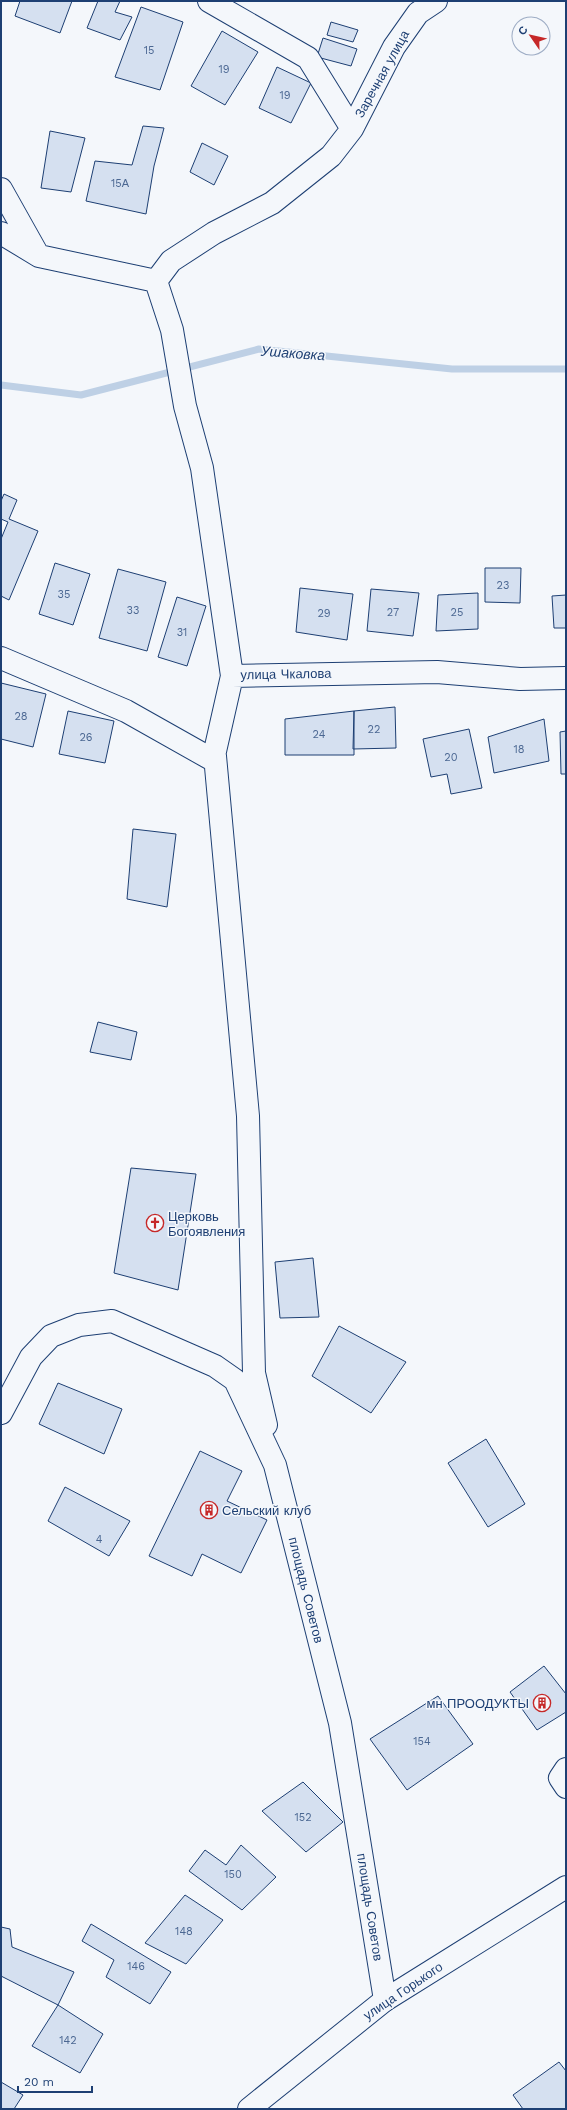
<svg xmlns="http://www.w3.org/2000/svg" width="567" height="2110" viewBox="0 0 567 2110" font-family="'Work Sans',sans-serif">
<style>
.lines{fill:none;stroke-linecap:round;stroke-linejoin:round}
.stream{stroke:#bed0e5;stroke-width:7}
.building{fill:#d5e0f0;stroke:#1d3f73}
.minor-casing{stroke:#1d3f73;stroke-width:24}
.major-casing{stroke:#1d3f73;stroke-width:24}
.minor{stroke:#f4f7fb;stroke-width:22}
.major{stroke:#f4f7fb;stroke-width:22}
.labels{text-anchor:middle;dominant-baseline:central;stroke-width:3;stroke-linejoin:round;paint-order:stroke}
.number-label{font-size:11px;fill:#4b6792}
.street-label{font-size:13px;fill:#1d3f73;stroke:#f4f7fb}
.poi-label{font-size:13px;fill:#1d3f73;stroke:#f4f7fb;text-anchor:start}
.water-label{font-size:14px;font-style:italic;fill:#1d3f73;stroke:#f4f7fb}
</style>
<rect width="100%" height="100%" fill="#f4f7fb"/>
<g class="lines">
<path class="stream" d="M1,385L81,395L259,349L452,369H566"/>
</g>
<path class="building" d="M20,1H72L60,33L15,16Z
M98,1H120L115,12L132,17L120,40L87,28Z
M141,7L183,22L160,90L115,77Z
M331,22L358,30L353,42L327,35Z
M222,31L258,52L225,105L191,86Z
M323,38L357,49L351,66L317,57Z
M277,67L311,83L291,123L259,108Z
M143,126L164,128L154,166L146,214L86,201L95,161L132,165Z
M50,131L85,138L71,192L41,188Z
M202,143L228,156L214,185L190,172Z
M4,494L17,500L9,519L38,531L9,600L1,596V539L8,522L1,519V501Z
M55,563L90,574L73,625L39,614Z
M485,568H521L520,603L485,602Z
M118,569L166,582L147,651L99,638Z
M300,588L353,594L347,640L296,632Z
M371,589L419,593L413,636L367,631Z
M478,593V629L436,631L438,595Z
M566,595V628H554L552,596Z
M177,597L206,606L187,666L158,657Z
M1,683L46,694L33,747L1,739Z
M395,707L396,748L353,749L354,711Z
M68,711L114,721L105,763L59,754Z
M354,711V755H285V719Z
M544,719L549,761L494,773L488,737Z
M469,729L482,788L451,794L447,774L431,777L423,739Z
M566,731V774H561L560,732Z
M133,829L176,834L167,907L127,899Z
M98,1022L137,1032L131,1060L90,1052Z
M131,1168L196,1174L178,1290L114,1273Z
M313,1258L319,1317L280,1318L275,1262Z
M339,1326L406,1362L371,1413L312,1376Z
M58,1383L122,1409L104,1454L39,1424Z
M486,1439L525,1504L488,1527L448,1463Z
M200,1451L242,1471L227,1501L267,1520L241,1573L202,1554L192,1576L149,1556Z
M65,1487L130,1521L109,1556L48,1521Z
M544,1666L566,1694V1712L537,1730L510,1692Z
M438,1696L473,1744L407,1790L370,1739Z
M303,1782L343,1822L306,1852L262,1811Z
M241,1845L276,1877L242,1910L189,1871L205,1850L226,1865Z
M185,1895L223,1920L186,1964L145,1943Z
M91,1924L171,1972L150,2004L106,1977L114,1960L82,1941Z
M1,1927L10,1929L12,1947L74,1972L58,2005L1,1976Z
M58,2005L103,2034L80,2073L32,2046Z
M559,2062L566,2071V2109H523L513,2095Z
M1,2082L23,2095L14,2109H1Z"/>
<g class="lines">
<defs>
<path id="minor" d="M209,1L308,58L352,129L394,47L418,13L436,1
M1,189L38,255
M1,233L39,256L156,281L171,261L214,233L272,203L331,156L352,129
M156,281L172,330L185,406L202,468L232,676
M1,658L126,711L213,760L232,676L437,672L520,679L566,678
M213,760L215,756L248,1116L254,1373L266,1425
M1,1413L31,1357L51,1336L79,1325L112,1321L215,1366L235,1380L275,1465L340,1723L385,2000
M566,1769L560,1778L566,1787"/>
<path id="major" d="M249,2109L385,2000L566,1887"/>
</defs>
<use href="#minor" class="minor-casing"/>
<use href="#major" class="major-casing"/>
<use href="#minor" class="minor"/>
<use href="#major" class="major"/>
</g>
<defs>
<symbol id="church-ring" viewBox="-11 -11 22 22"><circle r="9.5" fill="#f4f7fb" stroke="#c62828" stroke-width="1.5"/><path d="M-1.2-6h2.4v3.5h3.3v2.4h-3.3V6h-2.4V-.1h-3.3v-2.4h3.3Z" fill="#c62828"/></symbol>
<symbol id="building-ring" viewBox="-11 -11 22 22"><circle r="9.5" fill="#f4f7fb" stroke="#c62828" stroke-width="1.5"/><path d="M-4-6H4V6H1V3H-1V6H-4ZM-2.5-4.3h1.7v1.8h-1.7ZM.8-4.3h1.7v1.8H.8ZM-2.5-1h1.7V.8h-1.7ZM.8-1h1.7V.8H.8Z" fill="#c62828"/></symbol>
</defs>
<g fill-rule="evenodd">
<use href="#church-ring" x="145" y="1213" width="20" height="20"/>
<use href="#building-ring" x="199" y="1500" width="20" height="20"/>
<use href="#building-ring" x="532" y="1693" width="20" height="20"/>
</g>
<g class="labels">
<g class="number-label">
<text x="149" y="50">15</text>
<text x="224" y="69">19</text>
<text x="285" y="95">19</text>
<text x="120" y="183">15А</text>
<text x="503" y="585">23</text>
<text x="64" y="594">35</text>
<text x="133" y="610">33</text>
<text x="393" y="612">27</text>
<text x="457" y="612">25</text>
<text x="324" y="613">29</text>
<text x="182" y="632">31</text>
<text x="21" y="716">28</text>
<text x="374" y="729">22</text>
<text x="319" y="734">24</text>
<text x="86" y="737">26</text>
<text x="519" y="749">18</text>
<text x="451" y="757">20</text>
<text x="99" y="1539">4</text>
<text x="422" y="1741">154</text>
<text x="303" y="1817">152</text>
<text x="233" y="1874">150</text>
<text x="184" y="1931">148</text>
<text x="136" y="1966">146</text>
<text x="68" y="2040">142</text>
</g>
<g class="street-label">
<text transform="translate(382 74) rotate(-61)">Заречная улица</text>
<text transform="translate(286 674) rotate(-1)">улица Чкалова</text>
<text transform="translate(306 1590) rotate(76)">площадь Советов</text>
<text transform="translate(370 1907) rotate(81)">площадь Советов</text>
<text transform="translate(403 1991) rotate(-34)">улица Горького</text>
</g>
<g class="poi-label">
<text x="168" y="1216">Церковь<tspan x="168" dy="15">Богоявления</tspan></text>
<text x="222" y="1510">Сельский клуб</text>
<text x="529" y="1703" text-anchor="end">мн ПРООДУКТЫ</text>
</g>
<g class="water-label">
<text transform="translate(293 353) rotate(4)">Ушаковка</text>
</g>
</g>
<rect width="567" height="2110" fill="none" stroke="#1d3f73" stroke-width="4"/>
<g transform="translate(531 36) rotate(304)"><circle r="19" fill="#f4f7fb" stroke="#9eadc5"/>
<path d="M0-3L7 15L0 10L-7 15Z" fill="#c62828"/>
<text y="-6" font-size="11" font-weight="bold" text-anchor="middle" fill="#1d3f73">С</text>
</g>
<path d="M18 2086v6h74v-6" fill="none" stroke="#1d3f73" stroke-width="2"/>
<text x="24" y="2086" font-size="12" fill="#1d3f73" stroke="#f4f7fb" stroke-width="3" paint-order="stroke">20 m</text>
</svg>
